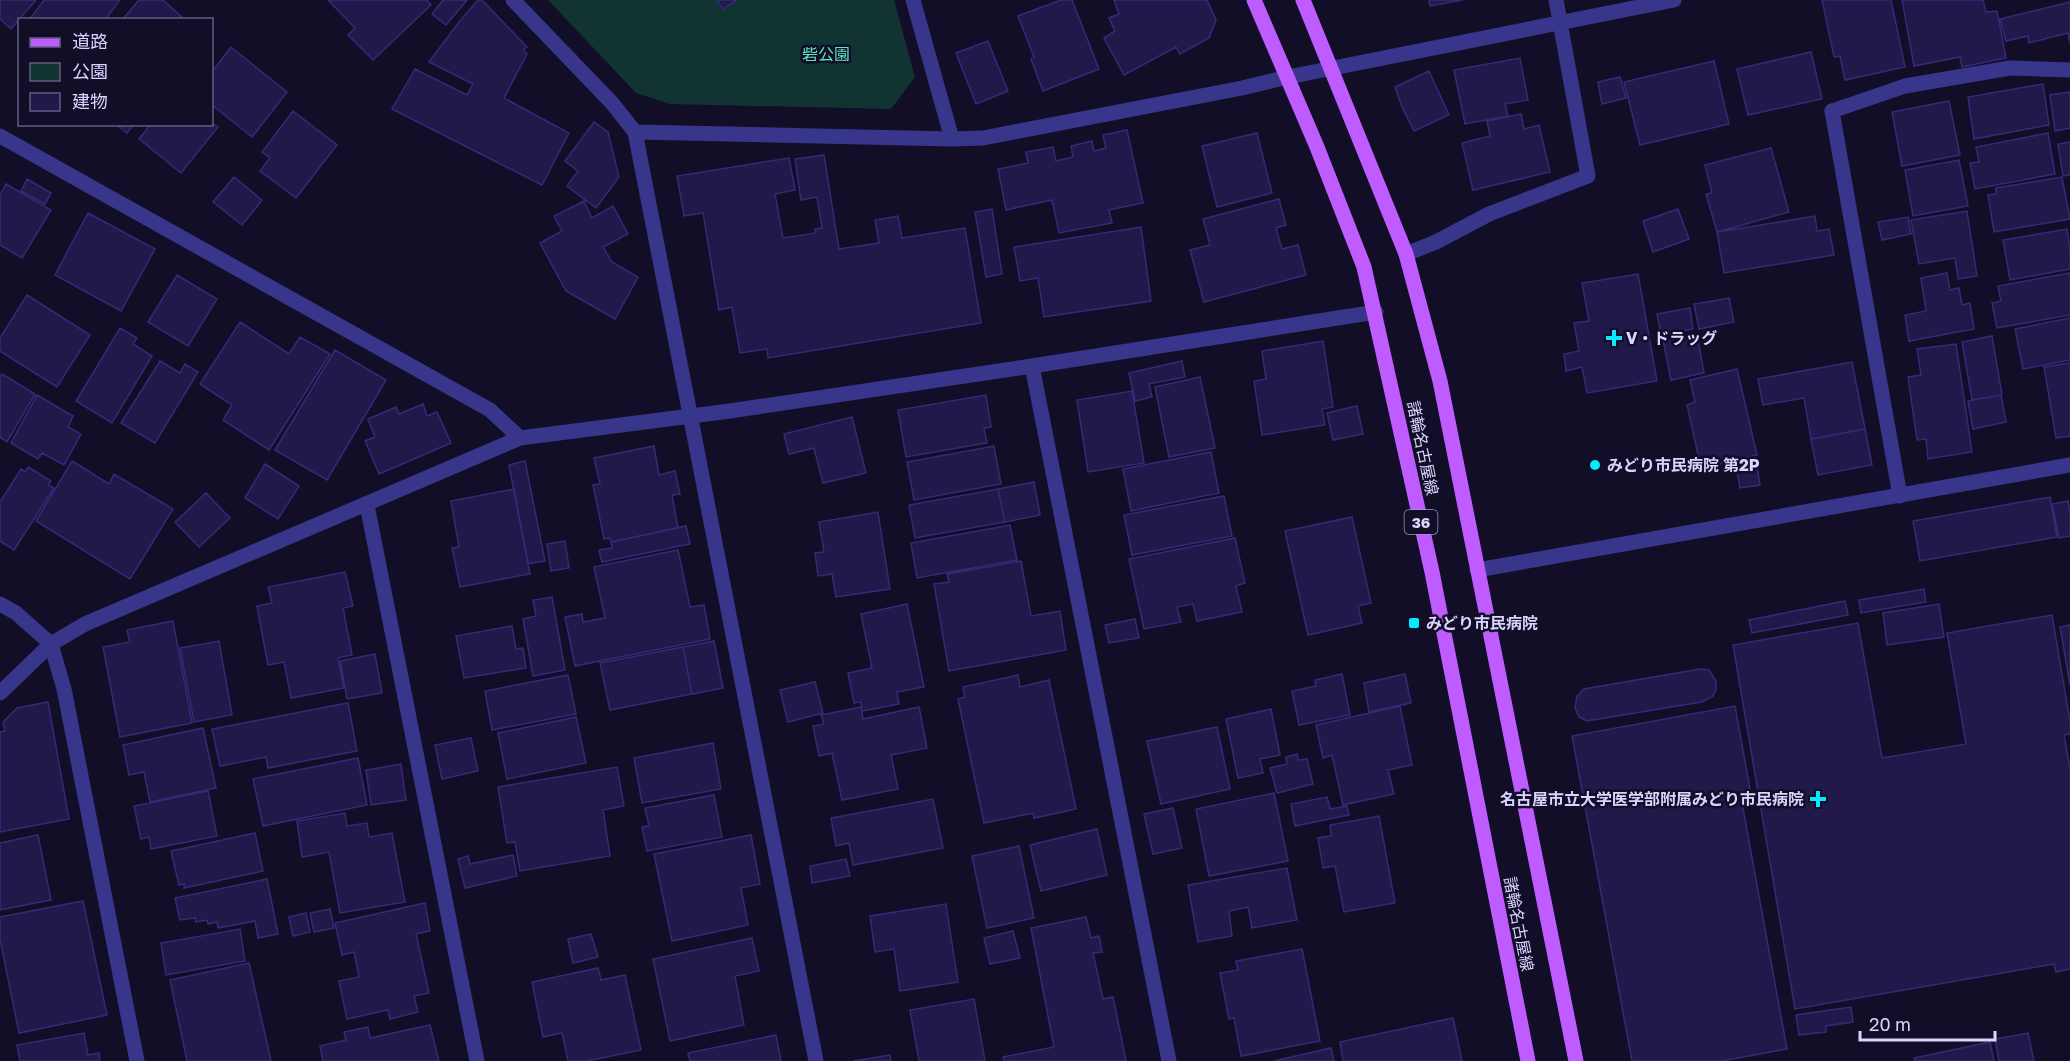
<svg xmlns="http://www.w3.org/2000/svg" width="2070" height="1061" viewBox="0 0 2070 1061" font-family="'Golos Text','Noto Sans JP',sans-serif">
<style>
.green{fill:#113331}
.building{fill:#22194b;stroke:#372978;stroke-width:1.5}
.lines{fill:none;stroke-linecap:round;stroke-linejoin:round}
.lane{stroke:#37368a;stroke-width:15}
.street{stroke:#37368a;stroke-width:15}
.primary{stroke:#be5cff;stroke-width:15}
.poi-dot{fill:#01ecff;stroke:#120e28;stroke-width:2}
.labels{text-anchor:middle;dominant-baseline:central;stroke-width:5;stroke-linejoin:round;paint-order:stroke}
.shield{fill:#120e28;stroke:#9d99be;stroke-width:1.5}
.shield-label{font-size:15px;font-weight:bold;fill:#d9d5ff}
.park-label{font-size:16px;fill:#58e8c0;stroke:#120e28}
.poi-label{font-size:16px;font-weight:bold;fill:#d9d5ff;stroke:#120e28;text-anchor:start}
.street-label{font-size:16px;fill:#d9d5ff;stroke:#120e28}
</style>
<rect width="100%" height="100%" fill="#120e28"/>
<path class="green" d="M548,0H894L915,77L891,109L670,104L636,93Z"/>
<path class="building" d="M0,0H36L11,29L0,19Z
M44,0H120L105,20H29Z
M139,0H163L185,20H122Z
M328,0H427L431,5L373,60L348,35L355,28Z
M443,0H467L446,25L432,14Z
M478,0H482L527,47L523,50L527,54L504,98L569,133L542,185L392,109L415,69L467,95L473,84L429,62L459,22Z
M717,0H737L723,9Z
M1061,0H1072L1099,69L1043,91L1031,59L1034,57L1018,16Z
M1114,0H1207L1216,20L1209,38L1180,54L1176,47L1124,75L1104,38L1115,31L1109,18L1119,14Z
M1429,0H1463L1430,6Z
M1822,0H1891L1905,67L1845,80L1840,56L1834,57Z
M1902,0H1983L1986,12L1997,11L2006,58L1962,67L1960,57L1914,66Z
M2070,2V43L2068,33L2029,43L2028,36L2006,41L2000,19Z
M988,41L1008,91L976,104L956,53Z
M231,47L287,92L252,137L212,105V72Z
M1811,52L1822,99L1748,115L1737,69Z
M1520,58L1528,100L1505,104L1508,116L1465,124L1454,70Z
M1714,61L1729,124L1640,145L1624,82Z
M1429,71L1449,115L1414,131L1402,107L1395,87Z
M1620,77L1626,98L1602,104L1598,82Z
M2043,84L2049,125L1974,139L1968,97Z
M2070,92V128L2055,131L2050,95Z
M1949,101L1960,155L1902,166L1892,112Z
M293,111L337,145L296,198L260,171L270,158L262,152Z
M1521,114L1524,129L1539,125L1550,172L1473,190L1462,143L1490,136L1487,121Z
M594,122L608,132L619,177L596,208L567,186L578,171L565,161Z
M212,123L218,127L181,173L139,139L151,124H212Z
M116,124H134L127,133Z
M1127,130L1143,203L1109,210L1112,223L1059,233L1052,200L1006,210L998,169L1028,163L1026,152L1053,147L1056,161L1073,157L1071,146L1092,141L1094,151L1106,148L1103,135Z
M1257,133L1272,193L1217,207L1202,146Z
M2048,133L2055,174L1975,189L1970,163L1979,162L1976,147Z
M2070,142V175L2063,176L2058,144Z
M1771,148L1789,212L1717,232L1706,194L1712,193L1705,165Z
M824,155L839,249L879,243L875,220L898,216L902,238L965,228L981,323L768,358L767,349L740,353L732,307L719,310L703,213L684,216L677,176L789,158L795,190L775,194L783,238L816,233L815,229L822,228L817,197L801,200L795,159Z
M1959,160L1968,206L1913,216L1905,170Z
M234,177L262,200L242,225L213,202Z
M2062,177L2070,219L1994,232L1988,195L1996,194V188Z
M27,179L51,193L45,204L21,191Z
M6,184L51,210L22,258L0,245V195Z
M1279,199L1286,225L1276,228L1282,249L1298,245L1306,275L1204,302L1190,250L1210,245L1203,219Z
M584,201L592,218L613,206L628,234L603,247L612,262L638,277L615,319L566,291L540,243L562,231L554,216Z
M992,209L1002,274L986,277L975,212Z
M1678,209L1689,239L1653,252L1643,221Z
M1967,211L1977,276L1958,279L1955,258L1919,264L1911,220Z
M88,213L155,249L121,311L55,275Z
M1815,216L1817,231L1829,229L1834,255L1724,273L1717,232Z
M1908,217L1911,234L1882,240L1878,222Z
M1141,227L1151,301L1044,317L1038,278L1020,281L1014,247Z
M2067,229L2070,250V269L2010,280L2003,240Z
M1947,273L1950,290L1959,288L1962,305L1970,303L1974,329L1909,341L1905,315L1926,311L1921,278Z
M2070,273V315L1997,328L1992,303L2001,301L1998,286Z
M1638,274L1657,381L1587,393L1582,367L1566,371L1564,354L1579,351L1574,323L1589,321L1582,283Z
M177,275L217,299L188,346L148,322Z
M27,295L90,335L57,387L0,351V338Z
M1729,298L1734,322L1699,329L1694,304Z
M1690,308L1693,329L1661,335L1657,314Z
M2070,318V360L2023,369L2015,329Z
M240,322L289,354L300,337L330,354L269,450L223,420L232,405L200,384Z
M120,328L137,338L133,344L152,356L112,423L76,401Z
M1697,334L1704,373L1671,380L1663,340Z
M1992,336L2002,395L1972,400L1962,342Z
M1323,341L1333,407L1322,409L1325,425L1262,435L1254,381L1266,379L1262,351Z
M1956,344L1972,452L1928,459L1926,439L1917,440L1908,377L1921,375L1917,349Z
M335,350L386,380L327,480L275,450Z
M160,361L180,373L185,364L198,372L155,443L121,423Z
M1182,361L1185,377L1149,384L1152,397L1135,401L1129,373Z
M1852,362L1865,429L1811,439L1804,398L1763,405L1758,379Z
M2070,363V436L2056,438L2044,367Z
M1737,369L1757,455L1701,468L1687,405L1695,402L1690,380Z
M2,374L35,394L7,442L0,437V377Z
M1200,377L1215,448L1169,457L1155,387Z
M1132,391L1144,463L1088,472L1077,400Z
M37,395L73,416L68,427L81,434L64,465L42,453L38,459L11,443Z
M986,395L991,427L984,428L987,443L906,457L898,410Z
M2001,395L2006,422L1973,429L1968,401Z
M423,404L427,416L437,412L451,443L379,474L365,441L375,437L368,419L396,407L399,414Z
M1357,406L1363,434L1333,440L1327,413Z
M852,417L866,473L823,483L814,448L789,454L784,434Z
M1865,429L1872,465L1818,475L1811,439Z
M654,446L659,475L675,471L680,494L672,495L678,528L611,542L610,538L604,539L593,485L600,484L594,458Z
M994,446L1001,484L914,500L907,462Z
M1211,452L1219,493L1131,511L1123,469Z
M1756,459L1760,485L1740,488L1735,462Z
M72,461L109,484L114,474L173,509L130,579L36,521Z
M525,461L545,561L528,564L509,465Z
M265,464L299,486L278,519L245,498Z
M28,467L51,481L48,485L54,488L14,550L0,541V502L21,469L25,472Z
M1034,482L1040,515L1005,522L998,489Z
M514,489L530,574L460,587L452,548L459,547L451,501Z
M998,489L1005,522L915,538L909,505Z
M206,493L230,518L199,547L175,522Z
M1224,496L1232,536L1132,555L1124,515Z
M2050,497L2057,537L1920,561L1913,521Z
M2068,501L2070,512V536L2059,538L2052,504Z
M878,512L890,589L836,597L832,574L818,576L815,553L824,552L819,522Z
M1352,517L1371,603L1358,606L1362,623L1308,635L1285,531Z
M1010,525L1017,560L917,578L911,543Z
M686,526L690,544L602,562L599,550L612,548L611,542Z
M1235,538L1245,583L1236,586L1242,612L1197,621L1193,604L1177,607L1181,622L1144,629L1129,559Z
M565,541L569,568L551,571L547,544Z
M678,550L690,607L704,605L710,639L575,666L565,617L582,614L583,622L605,618L594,567Z
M1021,561L1031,616L1060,611L1066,650L949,671L934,584L949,582L947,574Z
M345,572L353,606L343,608L352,655L338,658L344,688L291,698L284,662L268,665L257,606L272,603L268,587Z
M1924,589L1926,602L1861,613L1859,600Z
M552,597L565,670L533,676L523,619L536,616L533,600Z
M1845,601L1848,615L1752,633L1749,620Z
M907,604L924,687L897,692L899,704L862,711L861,702L854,703L848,673L872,668L861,614Z
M1939,604L1944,637L1887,645L1883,613Z
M2052,615L2070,721V734L2064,735L2070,768V969L2056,972L2054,964L1795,1009L1733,645L1858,623L1882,758L1966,744L1947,633Z
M1135,619L1139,638L1109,643L1105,625Z
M173,621L192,723L120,737L103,647L130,642L127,630Z
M2070,625V685L2060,627Z
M512,626L516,649L523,648L526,668L464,678L456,636Z
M219,641L232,715L194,722L180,648Z
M714,641L723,688L692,694L683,647Z
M683,647L692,694L610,710L600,663Z
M375,654L382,693L347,699L340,661Z
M1700,669L1709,670L1716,681V690L1713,696L1702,702L1587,721L1579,717L1575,708L1577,696L1584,689Z
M1342,674L1350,715L1299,725L1292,691L1316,686L1315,680Z
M1405,674L1411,703L1369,712L1364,683Z
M568,675L576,714L492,730L485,691Z
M1018,675L1020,687L1049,680L1076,809L1034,818L1033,813L984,823L958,699L965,697L963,687Z
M815,682L823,713L788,722L780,690Z
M48,702L69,819L0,832V732L5,731L3,722L17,708Z
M348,703L357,751L268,768L266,757L220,766L212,729Z
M1400,706L1412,765L1388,770L1394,794L1343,805L1332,755L1323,758L1316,725Z
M1735,706L1750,789L1740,792L1787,1049L1722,1061H1632L1572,736Z
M861,707L863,719L919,707L927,748L891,755L898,789L842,800L832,753L819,756L813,726L824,724L821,715Z
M1271,709L1280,755L1260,759L1263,773L1238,778L1226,719Z
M576,717L586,763L507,779L498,733Z
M1217,727L1230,789L1161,804L1147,741Z
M203,728L216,788L150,802L144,772L129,775L123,745Z
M471,738L478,771L442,779L435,745Z
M713,743L721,789L642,803L634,758Z
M1297,754L1298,760L1307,759L1313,784L1277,793L1270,768L1287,764L1286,757Z
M358,758L367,805L263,826L253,779Z
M401,764L406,800L371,805L366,770Z
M617,767L624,806L603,810L610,856L520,871L515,842L507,843L498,787Z
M208,791L217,836L151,849L149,837L141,839L134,806Z
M1274,793L1288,861L1209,876L1196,809Z
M714,795L722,837L647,851L642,827L649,826L645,808Z
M1327,797L1330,809L1347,806L1349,815L1295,826L1291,804Z
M933,799L943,848L853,865L849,843L836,846L831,818Z
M1173,808L1182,848L1153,854L1144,814Z
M345,813L347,826L367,823L369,837L392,833L405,902L340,913L329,852L302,857L297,821Z
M1379,816L1395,903L1344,912L1335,866L1323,868L1318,838L1331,836L1330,825Z
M1097,829L1107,875L1041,891L1030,845Z
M255,833L263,871L184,888V884L179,885L171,851Z
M38,835L51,900L0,910V843Z
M751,835L760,884L741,888L748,925L672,941L654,854Z
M1019,846L1034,918L987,928L972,856Z
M513,855L517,876L465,888L458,859L468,856L470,864Z
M846,859L850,876L812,883L810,866Z
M1287,868L1297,920L1252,928L1248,907L1229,911L1232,936L1198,942L1188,885Z
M267,879L278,934L258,938L255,921L218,928L217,922L208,924L207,920L196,922L195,918L180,920L175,898Z
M83,901L107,1015L19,1033L0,939V917Z
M425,903L430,931L416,934L429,993L414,996L418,1012L390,1019L388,1010L347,1019L339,981L359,977L354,952L342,955L335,923Z
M946,904L958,982L900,991L894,949L875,952L870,916Z
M330,909L334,928L314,932L310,913Z
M306,913L310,932L293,936L289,917Z
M1086,917L1091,938L1099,936L1102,952L1093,953L1103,999L1113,997L1126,1061H1004L1003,1057L1054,1047L1031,928Z
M240,929L245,961L166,975L161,943Z
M1013,931L1020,958L990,964L984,938Z
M591,934L598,957L573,963L568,939Z
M752,938L759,971L735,976L744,1025L670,1041L653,959Z
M1302,949L1320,1041L1241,1056L1234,1018L1229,1019L1220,973L1238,970L1236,961Z
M249,963L271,1061H187L170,980Z
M598,968L601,980L625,975L641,1050L587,1061H568L562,1033L543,1037L532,982Z
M974,999L985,1061H919L910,1010Z
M1851,1007L1853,1022L1826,1026V1032L1799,1035L1796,1015Z
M1453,1018L1462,1061H1343L1340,1042Z
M430,1025L439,1061H323L320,1046L346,1040L344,1032L368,1027L370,1038Z
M84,1033L88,1055L99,1053L100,1061H20L17,1045Z
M2028,1033L2034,1061H1999L1995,1039Z
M776,1035L781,1061H690L688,1053Z
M1990,1042L1994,1061H1915L1914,1058Z
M1331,1048L1334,1061H1274Z
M890,1055L891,1061H853Z"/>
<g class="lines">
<path class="lane" d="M1832,111L1905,86L2010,68L2070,70"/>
<path class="street" d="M513,0L612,103L635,132L952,139L983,138L1242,88L1288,77L1674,0
M913,0L952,139
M1832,111L1900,496
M635,132L816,1061
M0,136L490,410L520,438
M1406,254L1436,242L1489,214L1588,176L1556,0
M1032,366L1169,1061
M367,505L477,1061
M1477,570L2070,465
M0,604L16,613L51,644L64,689L137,1061
M0,693L51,644L85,624L520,438L730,411L1032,366L1376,312"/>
<path class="primary" d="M1254,0L1317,147L1364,267L1432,572L1528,1061
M1303,0L1406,254L1440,381L1576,1061"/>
</g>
<g class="poi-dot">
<path d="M1611 329h6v6h6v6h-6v6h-6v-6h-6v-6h6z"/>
<circle cx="1595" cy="465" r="6"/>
<rect x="1408" y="617" width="12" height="12" rx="3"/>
<path d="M1815 790h6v6h6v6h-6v6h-6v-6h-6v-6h6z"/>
</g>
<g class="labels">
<rect class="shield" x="1404.5" y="510" width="33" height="24" rx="4.5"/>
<g class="shield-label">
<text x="1421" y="522">36</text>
</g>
<g class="park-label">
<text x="826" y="54">砦公園</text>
</g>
<g class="poi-label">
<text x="1626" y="338">V・ドラッグ</text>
<text x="1607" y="465">みどり市民病院 第2P</text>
<text x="1426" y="623">みどり市民病院</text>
<text x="1804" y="799" text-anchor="end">名古屋市立大学医学部附属みどり市民病院</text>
</g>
<g class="street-label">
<text transform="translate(1423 448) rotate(78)">諸輪名古屋線</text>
<text transform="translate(1519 924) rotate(79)">諸輪名古屋線</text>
</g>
</g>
<rect x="18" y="18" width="195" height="108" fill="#120e28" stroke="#625e7e" stroke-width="1.5"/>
<rect x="30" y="38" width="30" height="9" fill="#be5cff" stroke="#625e7e" stroke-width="1.5"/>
<text x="72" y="48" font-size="18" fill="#d9d5ff">道路</text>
<rect x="30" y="63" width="30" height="18" fill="#113331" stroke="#625e7e" stroke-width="1.5"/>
<text x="72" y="78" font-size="18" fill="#d9d5ff">公園</text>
<rect x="30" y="93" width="30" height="18" fill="#22194b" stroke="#625e7e" stroke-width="1.5"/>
<text x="72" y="108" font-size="18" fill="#d9d5ff">建物</text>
<path d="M1860 1031v9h135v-9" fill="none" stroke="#d9d5ff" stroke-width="3"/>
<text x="1869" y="1031" font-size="18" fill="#d9d5ff" stroke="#120e28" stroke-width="4.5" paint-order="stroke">20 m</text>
</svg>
